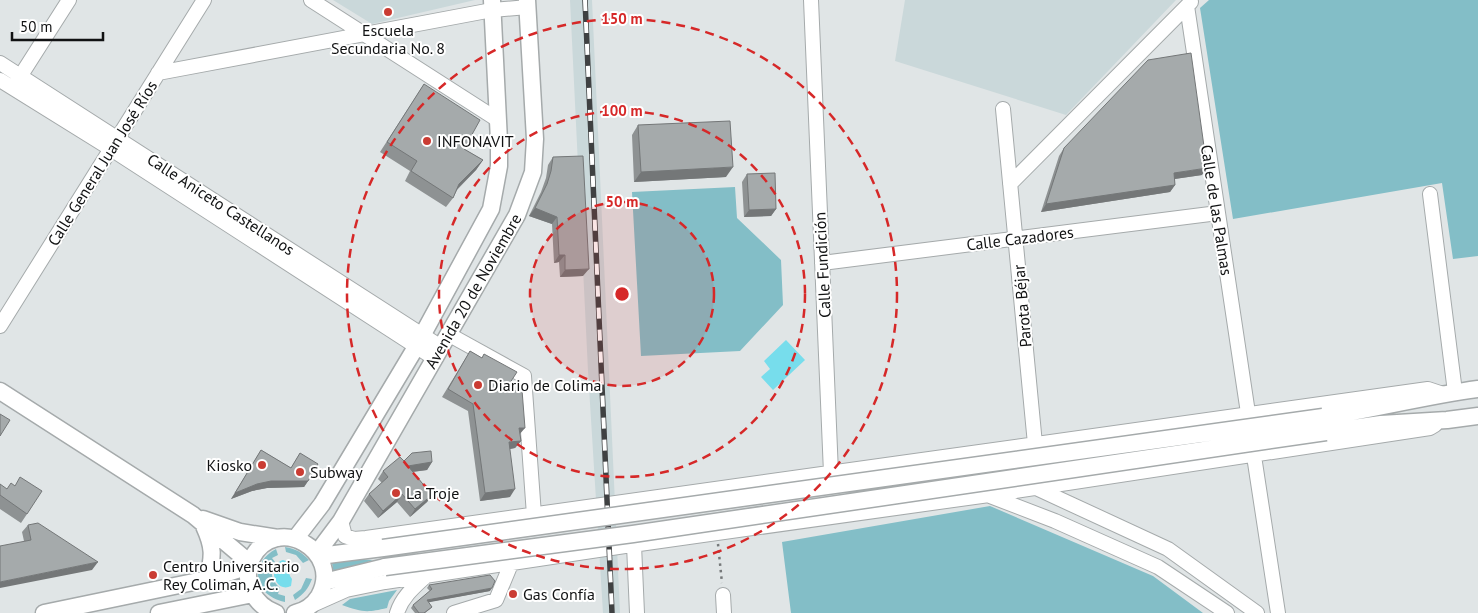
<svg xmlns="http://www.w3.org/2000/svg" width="1478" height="613" viewBox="0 0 1478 613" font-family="'PT Sans',sans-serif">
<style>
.built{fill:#cad8da}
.green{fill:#83bec7}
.water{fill:#77ddec}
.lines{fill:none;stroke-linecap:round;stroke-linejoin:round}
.minor-casing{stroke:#a5aaab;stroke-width:16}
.major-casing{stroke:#a5aaab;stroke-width:19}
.path{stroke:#757879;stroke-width:2.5;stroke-dasharray:2.5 4;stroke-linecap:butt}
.minor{stroke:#fff;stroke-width:14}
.major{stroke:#fff;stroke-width:16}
.rail-casing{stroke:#3f4142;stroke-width:5.5}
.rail{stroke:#fff;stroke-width:4;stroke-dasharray:11;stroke-linecap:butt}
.major-bridge-casing{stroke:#a5aaab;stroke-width:19;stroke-linecap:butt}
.major-bridge{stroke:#fff;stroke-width:16}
.wall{fill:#8e9293}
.shaded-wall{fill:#747778}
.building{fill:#a5aaab;stroke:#747778}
.ring{fill:none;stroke:#d62828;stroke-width:2.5;stroke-dasharray:9 6}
.poi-dot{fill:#ca3c33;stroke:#fff;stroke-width:2}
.labels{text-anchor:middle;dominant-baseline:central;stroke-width:4;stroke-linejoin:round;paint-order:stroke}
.poi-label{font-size:16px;fill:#111213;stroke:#fff;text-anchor:start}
.street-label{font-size:16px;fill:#111213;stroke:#fff}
.centre{fill:#d62828;stroke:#fff;stroke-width:2.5}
.ring-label{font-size:15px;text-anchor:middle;font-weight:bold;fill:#d62828;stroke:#fff;stroke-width:4;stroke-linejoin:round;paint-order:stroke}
</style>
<rect width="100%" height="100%" fill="#e0e5e6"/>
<path class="built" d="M333,0H475L372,24Z
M570,0H592L620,613H603L588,371Z
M905,0H1176L1066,115L895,61Z"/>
<path class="green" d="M1209,0H1478V256L1453,259L1442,183L1233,219L1200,8Z
M735,187L737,218L781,260L783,305L740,351L641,356L632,192Z
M990,506L1153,576L1203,613H791L782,542Z
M285,547C296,549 302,552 309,560L303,563L296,555L286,552Z
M276,549L278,555L272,558L275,562C269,572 272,581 280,588L278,594L285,596V602C254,596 248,564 276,549Z
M331,558L373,560L334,574Z
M306,578L312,579C308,589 304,594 295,600L293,595L301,589Z
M397,590L389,601L387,608C366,613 362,612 342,605L350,599Z"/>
<path class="water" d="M786,340L805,360L773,390L761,377L770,369L764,361Z
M283,560L286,561C290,567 287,573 292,579L291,586C275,594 266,565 283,560Z"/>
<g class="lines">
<defs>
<path id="minor" d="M311,0L498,120
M811,0L831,473
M1187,6L1248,413
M0,63L441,347
M158,73L492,10L528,7
M0,80L111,149L434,358
M16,83L69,0
M1003,109L1035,444
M1010,184L1191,2
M1430,194L1455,392
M822,263L1218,213
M0,326L204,0
M448,334L524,376L534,515
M1254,456L1278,613
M1036,488L1168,549L1257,613
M990,496L1055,521L1158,567L1227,613
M341,521L345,536L354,539L366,538C720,490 1074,437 1428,389L1443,394
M634,545L637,613
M723,595L724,613
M310,606L346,590L385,582L625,546L989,495L1430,428L1435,425
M397,613C402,597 414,587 426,576
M454,613L496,600L511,564"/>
<path id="major" d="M0,391L193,515L250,563
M1323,417C1375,409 1426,396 1478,389
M1326,432L1381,424L1447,420L1478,416
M203,519L240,532L278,538
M204,526C214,548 213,555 208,579
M295,539L322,504L416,347L491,209L499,166V141L492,0
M317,553L341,521L517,215L533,172L535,139L527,0
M319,556L383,548
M324,582L385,567
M44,613L208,579L249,566
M159,613L253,594
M276,613C254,605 241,581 252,558C276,512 344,551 319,596C314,604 305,611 295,613"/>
</defs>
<use href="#minor" class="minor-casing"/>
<use href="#major" class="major-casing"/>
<path class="path" d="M718,544L722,583"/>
<use href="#minor" class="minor"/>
<use href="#major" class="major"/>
<defs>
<path id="rail" d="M585,0L612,613"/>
</defs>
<use href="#rail" class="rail-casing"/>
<use href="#rail" class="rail"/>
<defs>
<path id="major-bridge" d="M383,548L1323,417
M385,567L633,534L1326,432"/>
</defs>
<use href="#major-bridge" class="major-bridge-casing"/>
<use href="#major-bridge" class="major-bridge"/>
</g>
<path class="wall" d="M424,84L464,149L483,160L476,170L457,190L453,198L446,207L405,181L410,171L380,152Z
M638,125L726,177L634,182L632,135Z
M1064,148L1202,175L1174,179L1175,185L1170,192L1041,212L1059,156Z
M553,157L583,276L560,277L559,262L554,263L552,224L529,216L541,192L546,178L548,165Z
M747,174L776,209L771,216L744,217L742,182Z
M470,351L482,358L484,354L504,392L520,435L521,441L515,448L510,449V497L480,501L468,411L442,397Z
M261,450L291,468L300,453L308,481L304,487L267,488L252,491L231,499Z
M404,461L432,462L427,470L413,472L432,495L427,502L410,517L397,502L378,518L364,501L369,494L382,483L378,479L383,471Z
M0,484L27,514L21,523L0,509Z
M28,525L92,570L24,541L22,532Z
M429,585L490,591L428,602L432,607L430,609L425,613H415L411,608L413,605L430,591L427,588Z"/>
<path class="shaded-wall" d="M483,160L476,170L452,194L459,184Z
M733,167L726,177L634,182L641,172Z
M1207,168L1202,175L1168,180L1174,173Z
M1175,185L1170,192L1041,212L1046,204Z
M535,208L557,217L552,224L529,216Z
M776,209L771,216L744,217L749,210Z
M559,255H565L559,262L554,263Z
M589,269L583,276L560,277L565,270Z
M519,428H525L519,435Z
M521,441L515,448L504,450L509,442Z
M432,462L427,470L402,473L408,466Z
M271,481H308L304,487L267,488L252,491L231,499L235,493L257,484Z
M515,489L510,497L480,501L485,493Z
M402,494L397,502L378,518L383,511Z
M432,495L427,502L410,517L415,509Z
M98,562L92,570L0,588V582Z
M492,588L490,591L425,603L427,600Z"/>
<path class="building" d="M1191,53L1207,168L1174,173L1175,185L1046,204L1064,148L1148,60Z
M424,84L480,120L464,149L483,160L459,184L453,198L411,171L417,161L387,142Z
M730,121L733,167L641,172L638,125Z
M583,156L589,269L565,270V255H559L557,217L535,208L547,184L551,171L553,157Z
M775,173L776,209L749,210L747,174Z
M470,351L482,358L484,354L517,372L504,392L522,390L525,428H519L521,441L509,442L515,489L485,493L473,404L448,389Z
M0,414L10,420L0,436Z
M261,450L291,468L300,453L318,464L308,481H271L257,484L235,493Z
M431,451L432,462L408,466L432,495L415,509L402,494L383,511L369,494L388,477L383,471L400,457L404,461L412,453Z
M20,477L42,491L27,514L0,495V484L7,489L11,483L15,486Z
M38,523L98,562L0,582V546L31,540L28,525Z
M490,575L495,581L492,588L427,600L432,607L424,613H419L413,605L432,589L429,585Z"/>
<circle cx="622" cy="294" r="92" fill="#d62828" fill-opacity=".12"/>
<g class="ring">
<circle cx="622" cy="294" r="92"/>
<circle cx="622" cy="294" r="183"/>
<circle cx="622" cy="294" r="275"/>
</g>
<g class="poi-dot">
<circle cx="388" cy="12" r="5"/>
<circle cx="427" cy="141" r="5"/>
<circle cx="478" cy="385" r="5"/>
<circle cx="262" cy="465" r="5"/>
<circle cx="300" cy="472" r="5"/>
<circle cx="396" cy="493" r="5"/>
<circle cx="153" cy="575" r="5"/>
<circle cx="513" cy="594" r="5"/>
</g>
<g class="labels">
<g class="poi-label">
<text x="388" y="30" text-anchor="middle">Escuela<tspan x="388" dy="18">Secundaria No. 8</tspan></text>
<text x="437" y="141">INFONAVIT</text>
<text x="488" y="385">Diario de Colima</text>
<text x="252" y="465" text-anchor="end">Kiosko</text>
<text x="310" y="472">Subway</text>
<text x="406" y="493">La Troje</text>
<text x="163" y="566">Centro Universitario<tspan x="163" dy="18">Rey Coliman, A.C.</tspan></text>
<text x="523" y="594">Gas Confía</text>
</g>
<g class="street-label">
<text transform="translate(102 163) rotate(-58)">Calle General Juan José Ríos</text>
<text transform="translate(221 204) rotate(33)">Calle Aniceto Castellanos</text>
<text transform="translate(1217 210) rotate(81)">Calle de las Palmas</text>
<text transform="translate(1020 238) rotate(-7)">Calle Cazadores</text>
<text transform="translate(822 265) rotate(-93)">Calle Fundición</text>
<text transform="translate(473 291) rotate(-60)">Avenida 20 de Noviembre</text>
<text transform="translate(1022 306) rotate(-95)">Parota Béjar</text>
</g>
</g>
<circle cx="622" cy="294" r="8" class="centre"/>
<g class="ring-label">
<text x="622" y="24">150 m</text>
<text x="622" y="116">100 m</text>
<text x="622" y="207">50 m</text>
</g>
<path d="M12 32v8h91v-8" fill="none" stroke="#111213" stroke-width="2.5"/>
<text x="20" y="32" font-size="15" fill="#111213" stroke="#ffffff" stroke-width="4" paint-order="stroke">50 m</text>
</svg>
